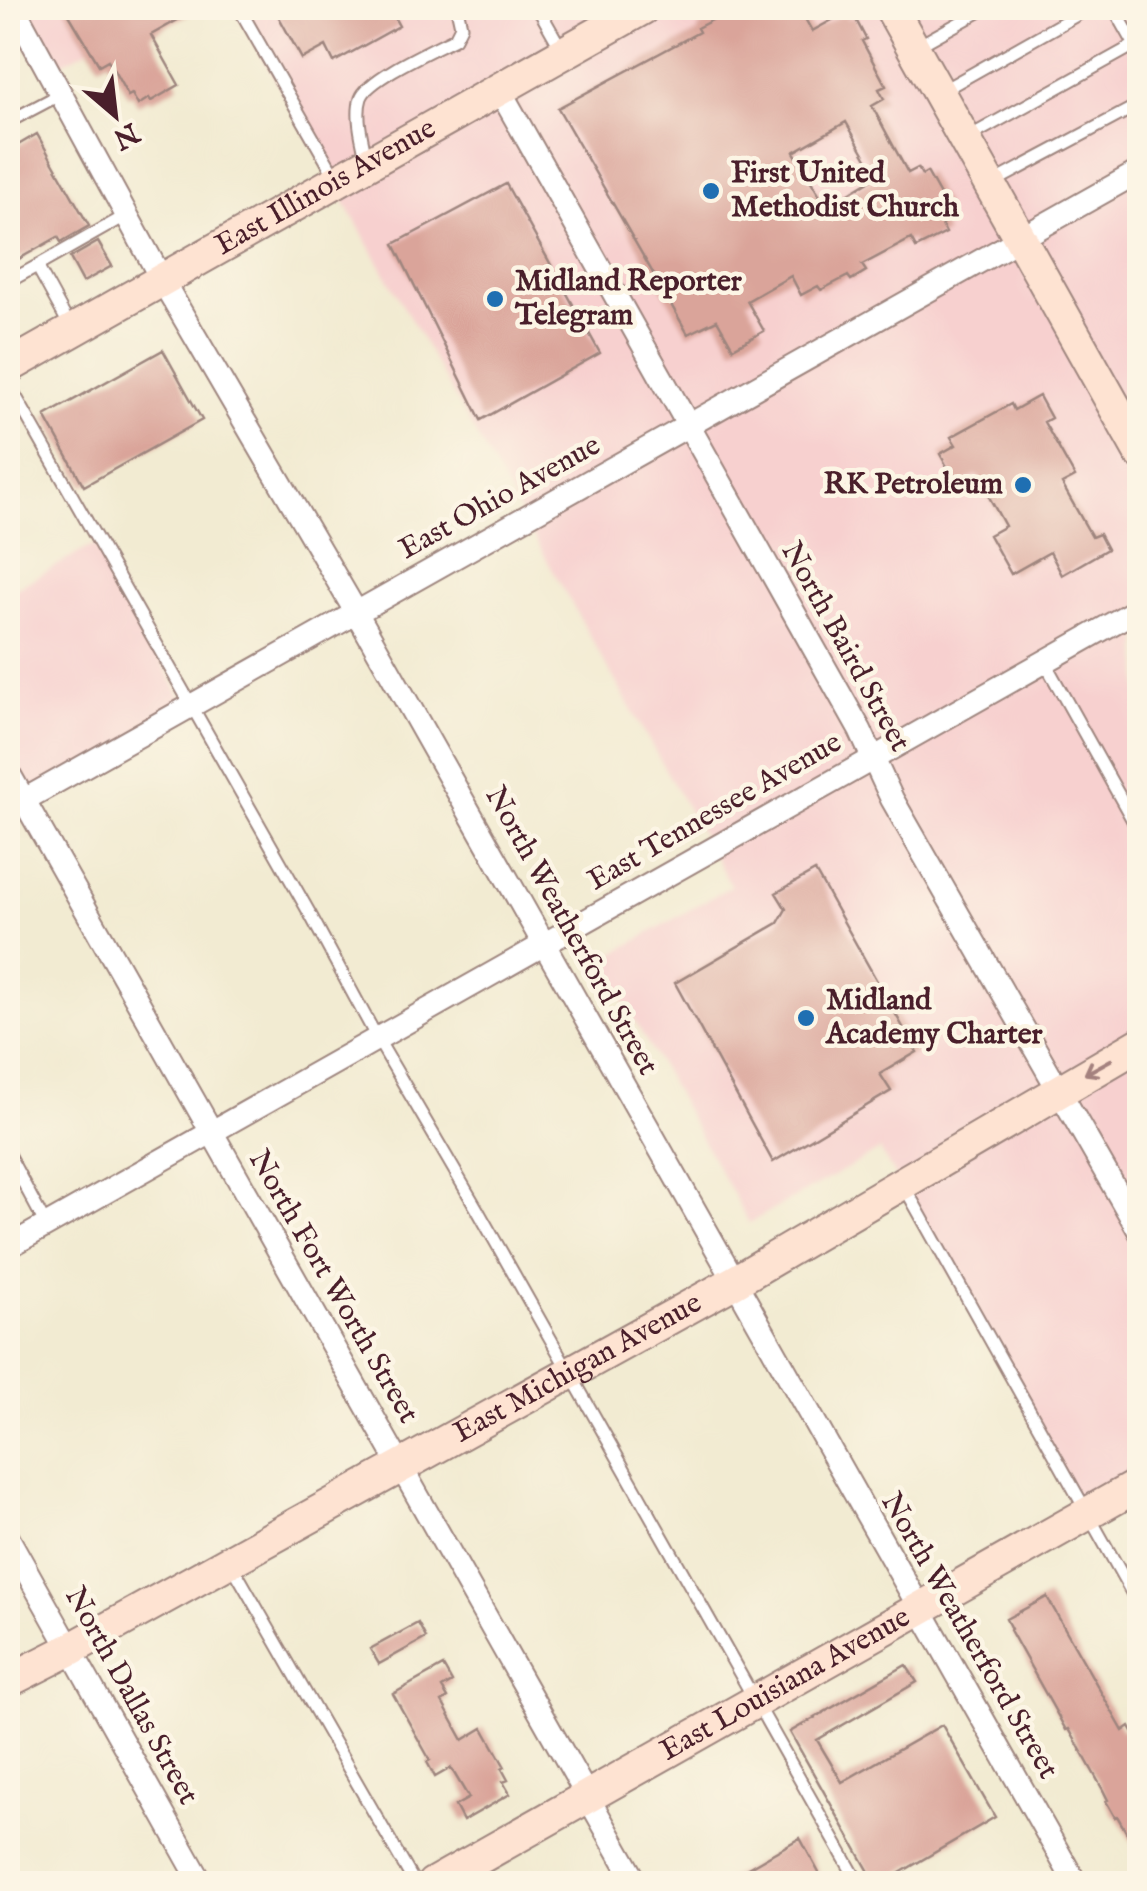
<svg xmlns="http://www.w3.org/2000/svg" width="1147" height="1891" viewBox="0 0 1147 1891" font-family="'IM FELL English',serif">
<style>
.built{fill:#f7d0cf}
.building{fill:#daa49a;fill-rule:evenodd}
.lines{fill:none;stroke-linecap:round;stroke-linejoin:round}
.lane-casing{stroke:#9e857e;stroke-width:15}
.street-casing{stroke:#9e857e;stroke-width:26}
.secondary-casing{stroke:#9e857e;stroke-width:36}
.lane{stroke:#fff;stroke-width:11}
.street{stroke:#fff;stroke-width:22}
.secondary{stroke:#fee3d2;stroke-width:32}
.oneway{stroke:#a4817e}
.poi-dot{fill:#1f6fb2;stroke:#fcf5e5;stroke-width:4}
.labels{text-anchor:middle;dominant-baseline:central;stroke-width:9;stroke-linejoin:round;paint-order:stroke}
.poi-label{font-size:30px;font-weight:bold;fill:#4a1f2b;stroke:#fcf5e5;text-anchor:start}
.street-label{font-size:30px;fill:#4a1f2b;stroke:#fcf5e5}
</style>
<rect width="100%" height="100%" fill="#fcf5e5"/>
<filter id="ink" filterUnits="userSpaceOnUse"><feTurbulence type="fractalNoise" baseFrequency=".01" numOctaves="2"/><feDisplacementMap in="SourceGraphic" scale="20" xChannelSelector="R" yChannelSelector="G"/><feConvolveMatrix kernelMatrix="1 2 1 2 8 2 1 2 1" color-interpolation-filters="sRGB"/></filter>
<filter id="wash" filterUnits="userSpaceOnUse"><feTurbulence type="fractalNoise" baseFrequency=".0048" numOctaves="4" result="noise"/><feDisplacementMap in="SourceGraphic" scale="40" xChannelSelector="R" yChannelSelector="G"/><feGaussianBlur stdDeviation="2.25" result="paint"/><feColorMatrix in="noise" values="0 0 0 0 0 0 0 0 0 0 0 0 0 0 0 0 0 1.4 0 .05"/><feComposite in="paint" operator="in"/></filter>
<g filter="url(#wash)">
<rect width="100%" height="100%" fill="#f2ebd2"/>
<path class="built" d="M15,8H161L52,69Z
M235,8H1139V1485L1086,1515L880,1150L749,1223L601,961L731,886Z
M95,544L189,710L8,812V593Z"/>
<g id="blocks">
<path class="building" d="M65,8H199L151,35L179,85L151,101L149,98L138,105L132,94L128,96L108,60L99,65Z
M274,8H389L399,26L334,62L326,46L302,59Z
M735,8H799L812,31L845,13L848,19L854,16L866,39L862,41L886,86L879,89L884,99L872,106L908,173L918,168L922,175L927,172L946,206L940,210L943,216L938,218L946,233L916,248L911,239L862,265L866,271L851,280L848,276L821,290L818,286L801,295L791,276L747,301L764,331L733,348L717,320L688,334L558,108L699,32L697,28ZM846,122L877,176L826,207L794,152Z
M37,134L89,226L61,242L58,237L8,265V151Z
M506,184L600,353L481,420L394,244Z
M98,242L112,266L83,282L70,258Z
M163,350L202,420L84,486L45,416Z
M1039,396L1051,418L1044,422L1075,477L1062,484L1092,537L1099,534L1107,549L1062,575L1050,552L1011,574L989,535L1005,526L977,475L958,486L940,454L956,445L951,437L1011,404L1014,410Z
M815,871L917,1052L880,1074L891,1091L773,1162L675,983L778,923L786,909L776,893Z
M1047,1597L1123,1731L1130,1726L1140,1743V1856L1117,1816L1115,1817L1106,1801L1108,1800L1103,1790L1069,1729L1066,1730L1010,1630L1011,1629L1006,1619Z
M418,1623L426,1638L379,1664L370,1649Z
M906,1665L917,1682L817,1740L842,1782L942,1725L995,1817L881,1884H876L790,1732Z
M443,1666L452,1682L442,1688L448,1698L442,1702L463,1740L483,1728L505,1767L502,1769L508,1780L503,1782L510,1794L463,1821L455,1806L469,1798L451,1768L435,1777L427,1762L430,1760L393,1694Z
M800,1838L825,1884H720Z"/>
</g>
</g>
<g filter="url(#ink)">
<use href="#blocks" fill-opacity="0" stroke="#9e857e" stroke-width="2.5"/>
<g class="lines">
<defs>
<path id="lane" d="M239,8L336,178
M538,8L563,52
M1114,8L1140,54
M916,47L986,8
M940,92L1089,8
M8,122L61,94
M969,137L1140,42
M367,162C363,144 355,116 361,98C368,78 434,49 455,38L461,26L457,8
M994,182L1140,104
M8,282L37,266
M72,330L37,266L127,215
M8,383L310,914L377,1038L477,1209L859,1884
M1044,661L1140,833
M8,1154L46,1225
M904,1186L1140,1607
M232,1565L415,1884"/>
<path id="street" d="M14,8L162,280L356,612L1076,1884
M499,89L860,730L892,799L1140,1232
M8,772L637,1884
M8,809L1140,171
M8,1247L1140,608
M8,1538L202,1884"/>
<g id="secondary">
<path d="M891,8L1140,452"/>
<path id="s1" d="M8,367L643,8"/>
<path id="s2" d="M8,1681L71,1649L734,1282L1140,1044"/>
<path id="s3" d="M433,1884L1140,1484"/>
</g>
</defs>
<use href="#lane" class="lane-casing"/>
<use href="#street" class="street-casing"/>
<use href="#secondary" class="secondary-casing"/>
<use href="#lane" class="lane"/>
<use href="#street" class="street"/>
<use href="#secondary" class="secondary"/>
</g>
<defs><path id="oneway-shaft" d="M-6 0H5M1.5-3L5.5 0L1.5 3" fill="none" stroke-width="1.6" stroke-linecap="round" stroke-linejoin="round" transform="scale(2.5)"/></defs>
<use class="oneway" href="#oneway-shaft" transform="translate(1098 1067) rotate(151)"/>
</g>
<g class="poi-dot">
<circle cx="711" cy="191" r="10"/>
<circle cx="495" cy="299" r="10"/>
<circle cx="1023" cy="485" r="10"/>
<circle cx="806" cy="1018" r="10"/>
</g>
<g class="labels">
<g class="poi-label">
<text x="731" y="174">First United<tspan x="731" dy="34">Methodist Church</tspan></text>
<text x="515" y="282">Midland Reporter<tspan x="515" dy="34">Telegram</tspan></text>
<text x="1003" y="485" text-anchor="end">RK Petroleum</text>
<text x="826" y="1001">Midland<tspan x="826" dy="34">Academy Charter</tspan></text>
</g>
<g class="street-label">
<text stroke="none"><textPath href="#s1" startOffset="365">East Illinois Avenue</textPath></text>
<text transform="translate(500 498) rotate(-29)">East Ohio Avenue</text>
<text transform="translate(845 647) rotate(61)">North Baird Street</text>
<text transform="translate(715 812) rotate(-30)">East Tennessee Avenue</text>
<text transform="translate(571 931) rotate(61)">North Weatherford Street</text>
<text transform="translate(333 1287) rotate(60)">North Fort Worth Street</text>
<text stroke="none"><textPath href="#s2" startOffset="650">East Michigan Avenue</textPath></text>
<text transform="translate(969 1636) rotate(60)">North Weatherford Street</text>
<text stroke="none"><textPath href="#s3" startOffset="405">East Louisiana Avenue</textPath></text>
<text transform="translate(131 1696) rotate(61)">North Dallas Street</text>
</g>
</g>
<rect width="1147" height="1891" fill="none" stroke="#fcf5e5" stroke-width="40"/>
<g transform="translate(115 115) rotate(152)" stroke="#fcf5e5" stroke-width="8" paint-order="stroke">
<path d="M0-8L18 38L0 25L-18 38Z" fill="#4a1f2b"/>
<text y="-15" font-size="28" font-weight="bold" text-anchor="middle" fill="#4a1f2b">N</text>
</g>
</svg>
